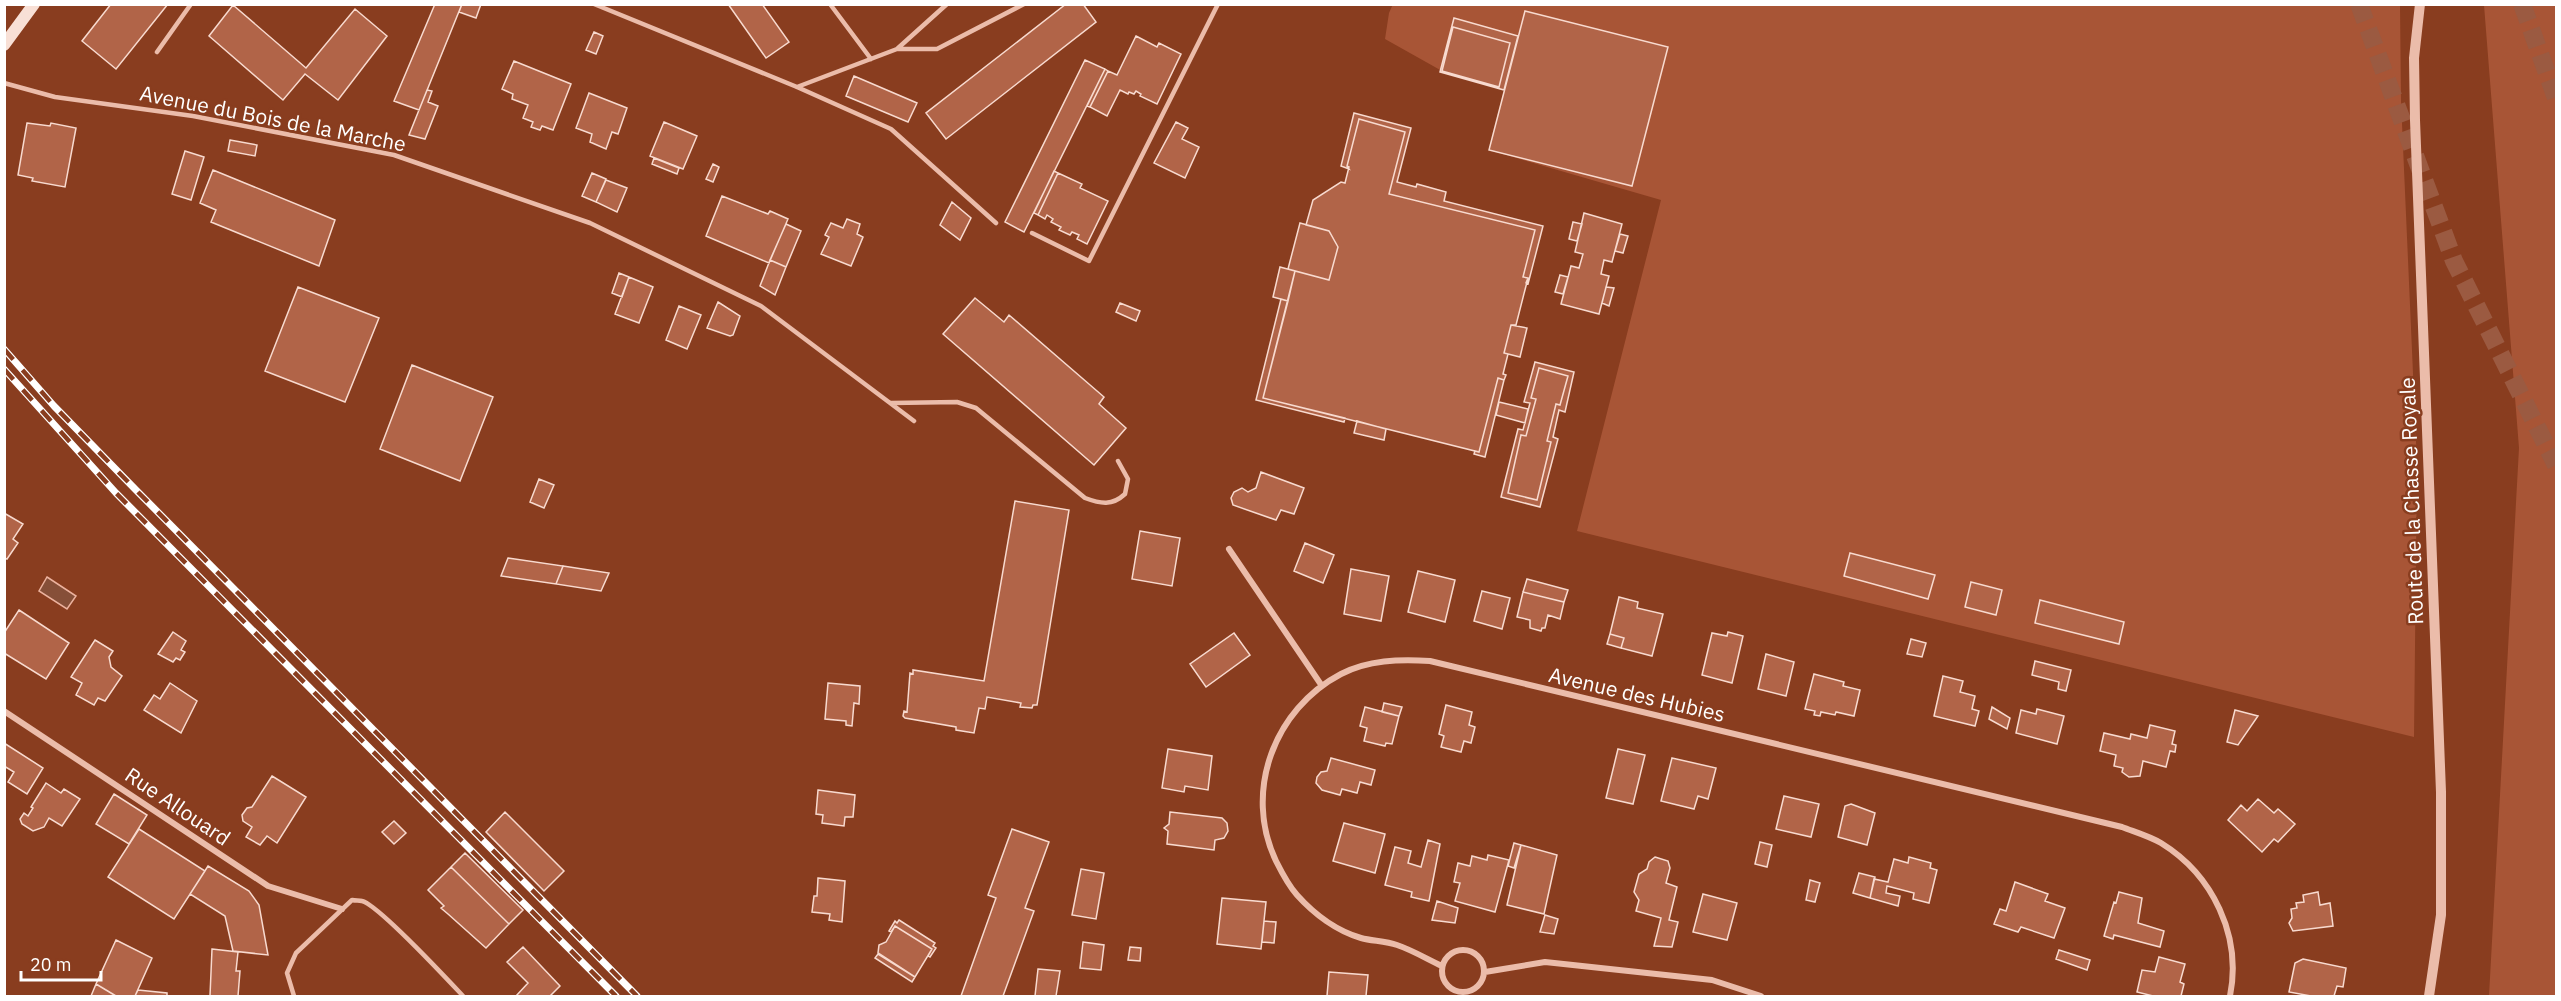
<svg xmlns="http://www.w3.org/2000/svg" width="2561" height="1001" viewBox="0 0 2561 1001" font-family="'IBM Plex Sans',sans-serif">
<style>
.green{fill:#a85536}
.water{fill:#864f38;stroke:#ecb29e;stroke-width:1.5}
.building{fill:#b16448;stroke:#f8dacf;stroke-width:1.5;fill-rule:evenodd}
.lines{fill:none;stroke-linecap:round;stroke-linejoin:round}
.motorway-tunnel{stroke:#9b5a41;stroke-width:18;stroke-dasharray:18 9;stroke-linecap:butt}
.service{stroke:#ebbcaa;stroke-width:4.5}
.minor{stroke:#ebbcaa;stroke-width:6}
.tertiary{stroke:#ebbcaa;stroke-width:10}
.secondary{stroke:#f8e0d6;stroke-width:12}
.rail-casing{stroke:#fff;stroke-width:7}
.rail{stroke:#893d1f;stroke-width:4.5;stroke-dasharray:14;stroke-linecap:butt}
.labels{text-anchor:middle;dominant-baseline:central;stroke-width:5;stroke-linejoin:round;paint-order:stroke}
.street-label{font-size:21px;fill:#fff;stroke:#893d1f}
</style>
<rect width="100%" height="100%" fill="#893d1f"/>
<path class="green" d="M1393,4L2400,5L2401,101L2417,464L2414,737L1577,531L1661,200L1489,150L1504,90L1442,71L1385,39L1389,13Z
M2484,5H2556V996H2489L2519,448Z"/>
<path class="water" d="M47,577L76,596L67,609L39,591Z"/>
<path class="building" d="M111,4H168L116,69L82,41Z
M435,4H462L419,110L394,101Z
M462,4H481L476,18L459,12Z
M728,4H762L789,42L766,58Z
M1066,4H1083L1096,22L946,139L926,113Z
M233,5L306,68L355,9L387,36L338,100L305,74L283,100L209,36Z
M1525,11L1668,47L1632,186L1489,150Z
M1454,18L1518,36L1504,90L1440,72ZM1453,27L1510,43L1499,87L1442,71Z
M1453,27L1510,43L1499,87L1442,71Z
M594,32L603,36L596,54L586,50Z
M1136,36L1157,47L1159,43L1181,54L1157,104L1140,96L1141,94L1136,91L1134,94L1129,92L1128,94L1120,90L1107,116L1090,107L1108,71L1117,75Z
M1085,60L1105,69L1024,232L1005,222Z
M514,61L571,84L553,130L542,126L540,130L531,127L533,122L523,118L528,105L512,99L513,94L502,89Z
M1105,69L1108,71L1090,107L1087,106Z
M854,76L917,103L908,122L846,96Z
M427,90L432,91L428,102L438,106L425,139L409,135Z
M589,93L627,108L618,134L612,132L606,149L590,142L592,134L576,128Z
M1354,113L1411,128L1397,182L1416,187L1417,184L1446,192L1444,201L1543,226L1528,284L1526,283L1528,278L1523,277L1535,230L1389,194L1405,132L1359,119L1347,166L1349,169L1341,166Z
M1359,119L1405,132L1389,194L1535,230L1523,277L1528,278L1516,325H1511L1504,353L1508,354L1503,374L1506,375L1504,380L1498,378L1479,452L1263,398L1295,271L1329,280L1338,247L1329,231L1306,225L1313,200L1341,182L1345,183L1349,167L1347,166Z
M664,122L697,136L683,169L650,156Z
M1176,122L1188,128L1182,139L1199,147L1185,178L1154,163Z
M27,123L50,126L51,123L76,128L65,187L32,181L33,178L18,175Z
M230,140L257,145L255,156L228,151Z
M185,151L204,157L191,200L172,194Z
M654,158L679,168L677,174L652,164Z
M713,164L719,167L713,182L706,179Z
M213,170L335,220L319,266L211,222L216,210L200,203Z
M1054,171L1058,173L1038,215L1034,213Z
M592,173L606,179L596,202L582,196Z
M1058,173L1082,184L1080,188L1108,201L1087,244L1077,239L1079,235L1072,232L1070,235L1059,230L1061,227L1051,222L1053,219L1047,215L1045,219L1038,215Z
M606,180L627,188L617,212L596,202Z
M722,196L768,214L770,211L788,219L769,263L706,236Z
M952,202L971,218L960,240L940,225Z
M1584,213L1622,224L1612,262L1604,260L1601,274L1609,276L1599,314L1561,304L1571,266L1579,268L1583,254L1575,252Z
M847,219L860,224L857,234L863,237L851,266L821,254L829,237L825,235L831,223L843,228Z
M1573,222L1582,224L1577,241L1569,239Z
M1300,223L1329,231L1338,247L1329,280L1288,269Z
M786,224L801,231L786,267L770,260Z
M1620,234L1628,236L1623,253L1615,251Z
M770,260L786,267L775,295L760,286Z
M1280,267L1295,271L1288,301L1273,297Z
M619,273L629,277L622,297L612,293Z
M1560,275L1568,277L1563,294L1555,292Z
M629,277L653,287L639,323L615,314Z
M298,287L379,318L345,402L265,371Z
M1606,287L1614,288L1609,306L1602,303Z
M975,298L1004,322L1009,315L1104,397L1099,404L1126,428L1094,465L943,334Z
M1281,299L1288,301L1263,398L1345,418L1344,422L1256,400Z
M718,302L740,316L733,335L730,336L707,328Z
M1120,303L1140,311L1136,321L1116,312Z
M679,306L701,315L687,349L666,340Z
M1511,325L1527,328L1520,357L1504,353Z
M1535,362L1574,372L1565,412L1559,410L1553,437L1558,439L1540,507L1501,497L1518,429L1523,430L1530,403L1524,402ZM1539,368L1568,376L1560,405L1556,404L1547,441L1551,442L1537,500L1508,493L1521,435L1526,436L1536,399L1531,398Z
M412,365L493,397L460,481L380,449Z
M1539,368L1568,376L1560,405L1556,404L1547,441L1551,442L1537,500L1508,493L1521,435L1526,436L1536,399L1531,398Z
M1498,378L1504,380L1485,457L1474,454L1475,451L1479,452Z
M1499,402L1528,409L1525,423L1496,415Z
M1357,421L1386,429L1384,440L1354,433Z
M1261,472L1304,488L1294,514L1281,510L1276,520L1233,505L1231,498L1234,492L1242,488L1248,492L1256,488Z
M539,479L554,485L544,508L530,502Z
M1015,501L1069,510L1037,705H1033L1032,708L1020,707L1021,703L987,697L985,709L979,708L974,733L956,730V727L905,718L903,716L904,711L907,712L910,673L913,674V670L984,681Z
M4,513L23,524L13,539L18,543L7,559L4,558Z
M1140,531L1180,538L1172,586L1132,579Z
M1305,543L1334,555L1323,583L1294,571Z
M1850,553L1935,575L1928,599L1844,576Z
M508,558L563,566L556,584L501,576Z
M563,566L609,573L601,591L556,584Z
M1351,569L1389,576L1381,621L1344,614Z
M1418,571L1455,580L1445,622L1408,612Z
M1527,579L1568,590L1564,602L1523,592Z
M1971,582L2002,590L1996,615L1965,607Z
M1482,591L1510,598L1502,629L1474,621Z
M1523,592L1564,602L1560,619L1548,615L1545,628H1542L1541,631L1530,628V620L1517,617Z
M1619,597L1638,602L1637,608L1663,614L1652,656L1621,648L1624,638L1610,634Z
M2040,600L2124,622L2119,644L2035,623Z
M19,610L69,643L46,679L4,653V633Z
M173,632L186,641L181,650L185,652L180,660L176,658L173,662L158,654Z
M1728,632L1743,636L1732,683L1702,675L1712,633L1727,636Z
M1234,633L1250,655L1206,687L1190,664Z
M1610,634L1624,638L1621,648L1607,644Z
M1911,639L1926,643L1922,657L1907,654Z
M95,640L113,651L109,657L111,667L122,676L105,701L98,698L94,705L76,695L82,683L71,677Z
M1766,654L1794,662L1786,696L1758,689Z
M2035,661L2071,670L2066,691L2058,689L2059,682L2032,675Z
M1814,674L1844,682L1843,686L1860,690L1854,716L1836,712L1835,715L1821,712L1820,716L1814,715L1815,711L1805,709Z
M1943,676L1963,681L1960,692L1975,696L1972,709L1979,711L1975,726L1934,716Z
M170,683L197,701L181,733L144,710L154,695L160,699Z
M828,683L860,686L859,704L854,703L852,726L846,725V721L825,719Z
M1384,703L1402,707L1399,716L1382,712Z
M1446,705L1472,712L1469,725L1475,727L1471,743L1464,741L1461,752L1441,747L1444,736L1439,734Z
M1365,707L1399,716L1392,744L1386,743L1385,746L1364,741L1367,728L1360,726Z
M1992,707L2010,718L2007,729L1989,719Z
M2037,709L2064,716L2057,744L2016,733L2021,710L2036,714Z
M2235,710L2258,716L2238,745L2227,742Z
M2150,725L2175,731L2172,744L2176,745L2175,752L2170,751L2166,767L2143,761L2140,776L2129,777L2122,772L2123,768L2114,766L2116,755L2100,751L2104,733L2130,739L2131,734L2147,738Z
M4,743L43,768L27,794L8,782L14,772L4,766Z
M1168,749L1212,756L1208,790L1185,786L1184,792L1162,788Z
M1618,749L1645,755L1633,804L1606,798Z
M1331,758L1375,770L1371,785L1360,782L1357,793L1342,789L1340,795L1322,790L1316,783L1317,777L1321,772L1327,771Z
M1672,758L1716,768L1708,799L1698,796L1694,809L1661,801Z
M272,776L306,797L277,843L267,836L260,845L246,837L252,827L243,821L242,815L247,808L252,807Z
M46,783L61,793L64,789L80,799L62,826L49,818L44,827L33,831L22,824L20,819L24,813L28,816L33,808L31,807Z
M818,790L855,795L853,817H845L844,826L822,823L823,815L816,814Z
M114,794L147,815L129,844L96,824Z
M1784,796L1819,804L1811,837L1776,829Z
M2258,799L2274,813L2278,809L2295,824L2278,842L2274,839L2262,852L2228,820L2241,805L2247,811Z
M1851,804L1875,813L1867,845L1838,837L1845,806Z
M505,812L564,871L544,891L486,832Z
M1170,812L1222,818L1227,823L1228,831L1224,838L1215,840L1214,850L1167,844L1168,831L1164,828L1169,824Z
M394,821L406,833L394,844L382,832Z
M1344,823L1385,834L1375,873L1333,861Z
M139,829L205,871L174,919L108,877Z
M1012,829L1049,842L1025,908L1034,911L1003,996H961L996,898L988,895Z
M1428,840L1440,844L1429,901L1411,897L1412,892L1385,885L1395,847L1411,851L1408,863L1421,867Z
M1760,842L1772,845L1767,867L1755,864Z
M1514,843L1521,845L1514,868L1508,866Z
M1521,845L1557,855L1544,914L1507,905Z
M465,853L523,910L509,924L451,867Z
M1488,855L1509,860L1495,912L1455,901L1460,883L1454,882L1458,863L1470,866L1472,856L1487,860Z
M1655,857L1668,861L1670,868L1666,883L1677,887L1669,920L1678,922L1672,947L1654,946L1661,918L1636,911L1639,900L1634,892L1639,874L1647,869L1649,862Z
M1909,857L1931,863L1930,868L1937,870L1929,903L1913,899L1914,893L1887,886L1886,893L1900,896L1898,906L1870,898L1874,879L1888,882L1894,859L1908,863Z
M208,866L249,891L259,905L268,955L233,951L225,916L190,894Z
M451,867L509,924L486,948L448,914L441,908L444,906L428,890Z
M1081,869L1104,873L1096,919L1072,915Z
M1859,873L1875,877L1870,898L1853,893Z
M818,878L845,881L842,922L829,920L830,914L812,912L814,896H817Z
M1810,880L1820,883L1815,902L1806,900Z
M2015,882L2048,894L2045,901L2065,908L2054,938L2021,927L2018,932L1994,924L2000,909L2006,911Z
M2119,892L2142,898L2138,923L2164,931L2160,947L2114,935L2113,939L2104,936L2114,902L2116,903Z
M2318,892L2320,905L2330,903L2333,926L2293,931L2289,923L2292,918L2291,909L2297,908L2296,903L2304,902L2303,895Z
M1703,894L1737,903L1727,940L1693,932Z
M1222,898L1266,902L1261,949L1217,944Z
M1437,901L1458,908L1455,923L1432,920Z
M1545,915L1558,919L1554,934L1540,932Z
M899,920L935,943L933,946L936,948L930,957L928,956L932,949L895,926L891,932L889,931L895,921L897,923Z
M1264,921L1276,922L1274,943L1262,942Z
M895,926L932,949L915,977L878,953L879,945L886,942Z
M116,940L152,958L135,996H116L96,984Z
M1083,942L1104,945L1101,970L1080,968Z
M523,947L560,986L550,996H516L528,983L507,962Z
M1130,947L1141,948L1140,961L1128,960Z
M212,949L238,952L236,971H240L238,996H210Z
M2059,950L2090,960L2087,970L2056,959Z
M878,954L915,977L912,982L875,958Z
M2159,957L2185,964L2180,982L2184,984L2181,996H2153L2137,992L2142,970L2155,972Z
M2303,959L2346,968L2343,987L2337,986L2334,996H2311L2289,992L2295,963Z
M1038,969L1060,971L1056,996H1035Z
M1329,972L1368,975L1366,996H1327Z
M96,984L116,996H91Z
M138,990L167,993V996H135Z"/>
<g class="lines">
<path class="motorway-tunnel" d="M2359,4L2454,261L2556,465
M2522,4L2556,98"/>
<path class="service" d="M594,4L797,87L891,129L996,223
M830,4L871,59
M897,49H937L1024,4
M157,52L191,4
M4,83L55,97L193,116L394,155L590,223L761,306L914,421
M797,87L897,49L947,4
M1032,233L1089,261L1218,4
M891,403L957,402L976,408L1085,498C1101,504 1112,506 1125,494L1128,479L1118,461
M294,996L287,973L296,953L352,900C356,901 359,900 362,901C378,905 448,980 463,996"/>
<path class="minor" d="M1229,549L1322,686
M4,711L268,886L342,909
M1442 971a21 21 0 1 1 42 0a21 21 0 1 1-42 0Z
M1442,966C1427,959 1412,950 1397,945C1385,941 1372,941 1361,938C1337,931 1314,914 1297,895C1288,885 1282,873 1276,861C1243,792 1274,709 1341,674C1368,660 1399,659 1430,661L2122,827C2135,832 2149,836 2161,843C2213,875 2242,936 2230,996
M1485,972L1545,962L1712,980L1761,996"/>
<path class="tertiary" d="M2420,4L2414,58L2415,120L2441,792V915L2429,996"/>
<path class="secondary" d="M4,45L34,4"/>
<defs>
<path id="rail" d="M4,349L54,406L135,489L637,996
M4,369L116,493L616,996"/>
</defs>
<use href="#rail" class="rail-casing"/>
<use href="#rail" class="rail"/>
</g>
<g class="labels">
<g class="street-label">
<text transform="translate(273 118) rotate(11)">Avenue du Bois de la Marche</text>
<text transform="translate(2411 501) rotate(-92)">Route de la Chasse Royale</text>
<text transform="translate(1637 694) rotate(13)">Avenue des Hubies</text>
<text transform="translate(178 806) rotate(34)">Rue Allouard</text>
</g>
</g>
<rect width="2561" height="1001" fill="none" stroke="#ffffff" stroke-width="12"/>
<path d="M21 971v9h80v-9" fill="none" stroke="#ffffff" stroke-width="3"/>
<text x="30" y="971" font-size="18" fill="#ffffff" stroke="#893d1f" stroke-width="4.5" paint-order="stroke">20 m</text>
</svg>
